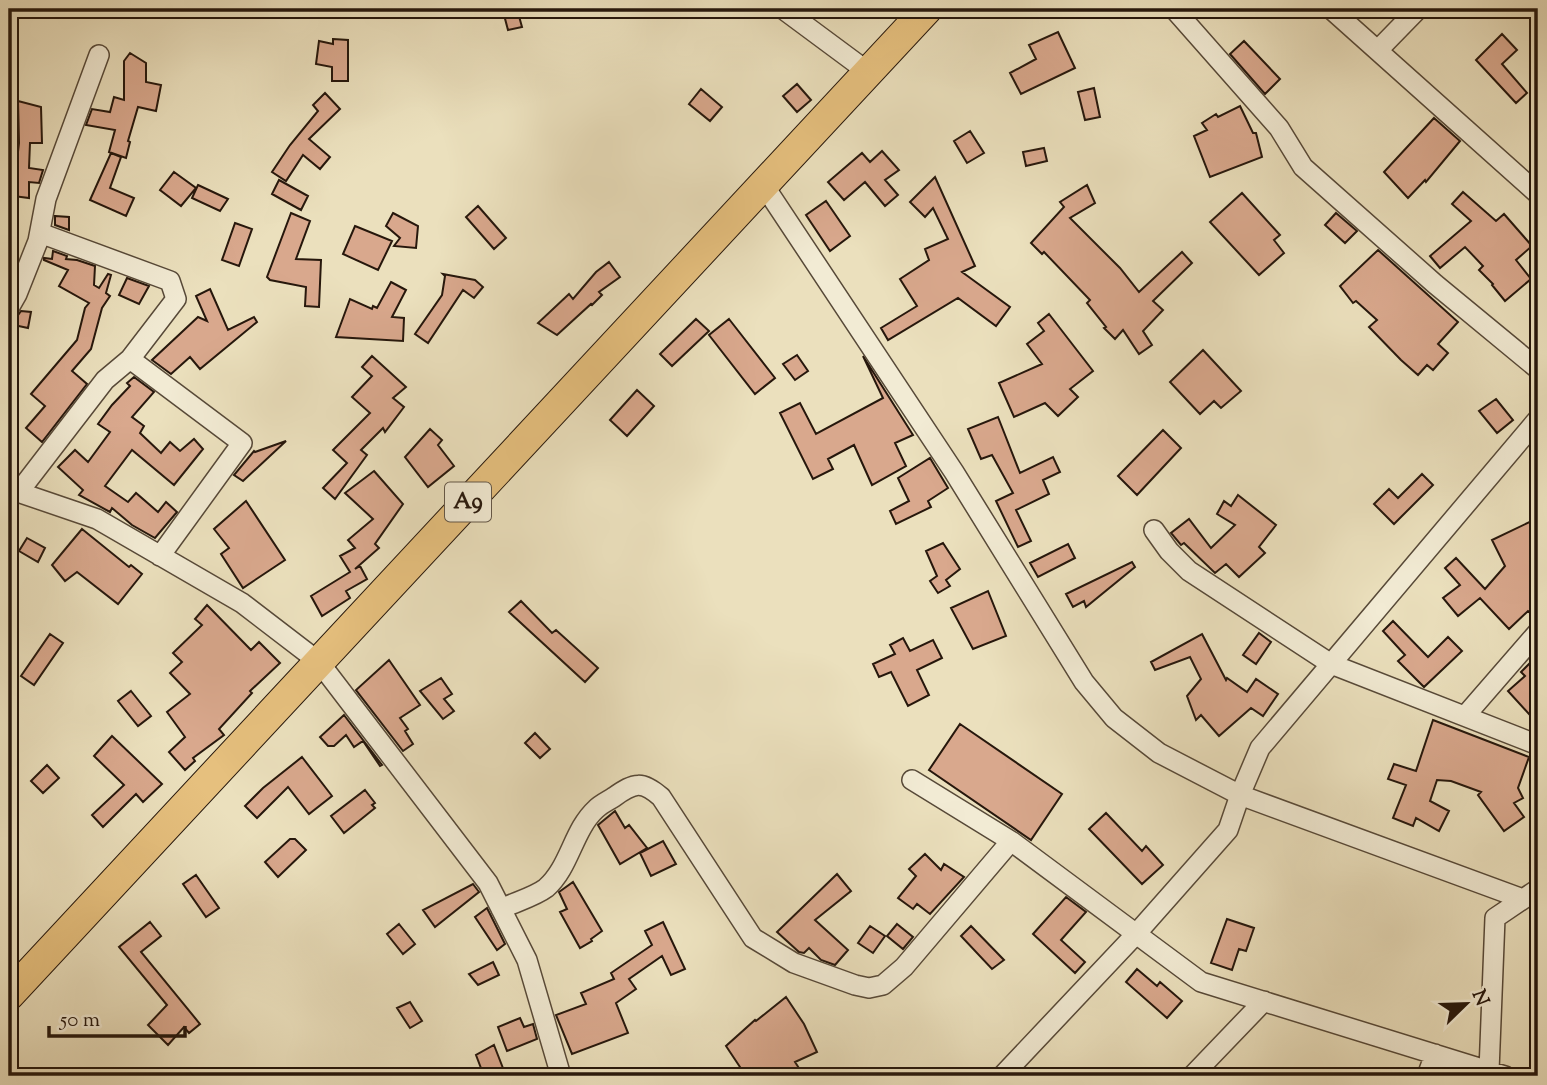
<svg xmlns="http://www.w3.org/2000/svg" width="1547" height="1085" viewBox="0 0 1547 1085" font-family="'Sorts Mill Goudy',serif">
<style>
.building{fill:#d9a88d;stroke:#26170c;stroke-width:2}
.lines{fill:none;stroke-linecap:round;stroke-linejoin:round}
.minor-casing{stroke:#574938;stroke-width:22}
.primary-casing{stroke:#26170c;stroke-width:32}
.minor{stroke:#f2ebd4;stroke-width:19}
.primary{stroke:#e6c07e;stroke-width:30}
.labels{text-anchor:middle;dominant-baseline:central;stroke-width:6;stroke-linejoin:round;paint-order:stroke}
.shield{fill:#f2ebd4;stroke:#635748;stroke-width:2}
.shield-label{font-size:23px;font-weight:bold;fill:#26170c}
</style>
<rect width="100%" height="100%" fill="#ebe0bd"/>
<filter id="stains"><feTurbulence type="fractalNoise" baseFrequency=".00286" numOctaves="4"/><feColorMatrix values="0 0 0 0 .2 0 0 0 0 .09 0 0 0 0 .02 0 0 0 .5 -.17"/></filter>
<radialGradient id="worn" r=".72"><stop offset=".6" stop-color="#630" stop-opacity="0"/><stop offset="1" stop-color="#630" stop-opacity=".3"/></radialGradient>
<path class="building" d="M517,9L522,27L508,30L503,11Z
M1058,32L1075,68L1021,94L1010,73L1036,59L1029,45Z
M1502,34L1517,50L1502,64L1527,93L1516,103L1476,60Z
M333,39L348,40V81H332V67L316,64L319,41L333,44Z
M1244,41L1280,79L1265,94L1230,54Z
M130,53L146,63V82L161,85L156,111L138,107L128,141L130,142L126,158L109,152L115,130L86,125L92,109L110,112L114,97L124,100V61Z
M797,84L811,100L797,112L783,96Z
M1094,88L1100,117L1085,120L1078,92Z
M701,89L722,107L710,121L689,104Z
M325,93L340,109L309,139L330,157L320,169L303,155L286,181L272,172L290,145L318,111L313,105Z
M18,101L41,107L42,143H30L29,168L43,170L39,183L29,182V198L13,196L19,143Z
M1240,106L1253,133H1256L1262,157L1210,177L1194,136L1207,130L1202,123L1216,114L1218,117Z
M1434,118L1460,141L1426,182L1425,180L1408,198L1384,172Z
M970,131L984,153L967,163L954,141Z
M1044,148L1047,161L1026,166L1023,152Z
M882,151L899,170L885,180L898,195L885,206L865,182L844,200L828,182L862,153L870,162Z
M111,153L121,157L110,188L134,198L126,216L90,200Z
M174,172L196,188L181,206L160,190Z
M935,177L975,266L962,272L1010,307L996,326L958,298L888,340L881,328L917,306L900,279L929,260L925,249L948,239L933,208L925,217L910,202Z
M279,180L308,196L301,210L272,194Z
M198,185L228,199L220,211L192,198Z
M1087,185L1095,203L1070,218L1120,268L1139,292L1182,252L1192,263L1153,301L1163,310L1143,331L1152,345L1139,354L1123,330L1115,339L1104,328L1106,327L1087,303L1090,300L1044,252L1042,254L1031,243L1064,207L1060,202Z
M1463,192L1496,221L1504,214L1532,246L1516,260L1531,279L1505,301L1492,285L1493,284L1479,270L1483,266L1465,247L1440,268L1430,256L1471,221L1452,204Z
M1242,193L1280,235L1274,240L1284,253L1259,275L1210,222Z
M826,201L850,236L830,251L806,215Z
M478,206L506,238L494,249L466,217Z
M291,213L310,221L296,259L321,260L319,307L305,306L306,287L270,280L267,277Z
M393,213L418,226L416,248L394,246L400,238L386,226Z
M1336,213L1357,231L1345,243L1325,225Z
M55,216L69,217V230L55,225Z
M235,223L252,229L239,266L222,260Z
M355,226L392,241L378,270L343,254Z
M1378,250L1458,322L1438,344L1448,353L1433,370L1427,365L1418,375L1401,360L1369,327L1377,320L1356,301L1353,303L1340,286Z
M53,251L67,256L66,259L77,260L95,266L94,285L99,288L108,274L111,275L106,293L110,296L102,308L91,349L72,371L87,384L42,442L26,428L45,406L31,394L77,340L85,308L89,303L59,286L68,270L44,260V258L52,259Z
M609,262L620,277L599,292L602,295L592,305L591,304L557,335L538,323L569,294L573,299L596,272Z
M443,274L475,280L483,287L474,298L463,290L428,343L415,334L442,295L445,276Z
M127,278L149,286L139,304L119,295Z
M391,282L406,290L392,317L404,318L403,341L336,337L350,299L372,309L373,306L377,308Z
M210,289L228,330L254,317L257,322L200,369L190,357L171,374L152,360L198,317L207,321L196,296Z
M21,311L31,312L28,328L9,324V320L16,318Z
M1049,314L1093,371L1070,389L1078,397L1058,416L1045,403L1014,417L999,383L1042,364L1027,344L1044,331L1038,323Z
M696,319L709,331L672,366L660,354Z
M729,319L775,378L755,394L709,335Z
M1203,350L1241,391L1221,408L1214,401L1200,414L1170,382Z
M797,355L808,371L795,380L783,364Z
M372,356L406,387L393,398L404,407L385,432L383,428L361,450L367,455L335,499L323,488L347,463L333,450L370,413L352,397L372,376L362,367Z
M863,356L913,435L895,443L906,466L872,485L854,445L828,459L833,469L813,479L780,413L800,403L816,434L883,398Z
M134,377L154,392L132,417L144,426L140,433L161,453L170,442L180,451L194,439L203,449L174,485L132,450L105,486L128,502L136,493L158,512L166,502L177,512L155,538L132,525L112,508L110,512L79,495L83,490L58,467L75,450L88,462L110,432L98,424L112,405L130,386L127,383Z
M637,390L654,406L627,436L610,420Z
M1496,399L1513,420L1497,433L1479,411Z
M998,417L1020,473L1053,457L1060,472L1043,480L1049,494L1016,510L1031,541L1018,547L996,501L1013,493L992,455L981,459L968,429Z
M430,429L442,440L438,445L454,466L428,487L405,457Z
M1163,430L1181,448L1137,495L1118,476Z
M286,441L243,481L234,475L254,451L255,452Z
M930,458L948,488L928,501L931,507L896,524L890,511L909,501L898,478Z
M374,471L403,504L375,544L379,548L355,569L360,566L367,579L346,591L350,598L322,616L311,596L350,572L340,556L355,548L348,540L373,519L345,493Z
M1422,474L1433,485L1394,524L1374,504L1389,489L1398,498Z
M1238,495L1276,525L1259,547L1265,553L1239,577L1226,564L1215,573L1184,543L1181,545L1171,533L1189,519L1211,548L1235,525L1217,514L1224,501L1231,506Z
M246,501L285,560L243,588L221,554L229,548L214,529Z
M1538,518V620L1528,611L1509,629L1480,598L1458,616L1443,598L1460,585L1445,568L1456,558L1485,589L1505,566L1492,540Z
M82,529L129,567L131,565L142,574L118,604L77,572L65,581L52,565Z
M27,538L45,548L38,562L19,551Z
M943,543L960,569L946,580L950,586L938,593L930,581L937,576L926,551Z
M1068,544L1075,558L1038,577L1030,563Z
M1132,562L1135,567L1086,607L1084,601L1073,607L1066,594Z
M988,591L1006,636L973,649L951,608Z
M521,601L552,633L556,630L598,668L585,682L509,612Z
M207,605L251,650L259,642L280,663L250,691L252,693L219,729L224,735L193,758L195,761L185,770L169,752L185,737L167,712L190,694L170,673L182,662L173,653L202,625L195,619Z
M1393,621L1428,657L1448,637L1462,651L1424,687L1398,661L1405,655L1383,631Z
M1259,633L1271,642L1256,664L1243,655Z
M50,634L63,643L34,685L21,676Z
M1202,634L1226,680L1227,678L1247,692L1256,679L1278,694L1263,716L1251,708L1219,736L1201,715L1196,720L1187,696L1201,679L1190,657L1155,670L1151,662Z
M903,638L910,651L933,640L942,658L917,670L929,695L908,706L891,672L879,677L873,664L895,654L890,645Z
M1538,655V724L1508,691L1525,676L1521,672Z
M389,660L420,705L400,718L408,729L405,731L413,744L403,751L356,690Z
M441,678L452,694L444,699L454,711L443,719L420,691Z
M131,691L151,716L138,726L118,701Z
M344,715L382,765L380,766L363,741L354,747L346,735L334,746H328L320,737Z
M1433,720L1529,757L1518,788L1523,798L1514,803L1524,817L1504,831L1478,795L1481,792L1451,781L1437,780L1430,801L1449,811L1439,831L1416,818L1413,826L1393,818L1406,785L1388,779L1394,764L1416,771Z
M960,724L1062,794L1031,840L929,770Z
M535,733L550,749L540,758L525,743Z
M112,736L162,784L143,802L136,794L103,827L92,815L124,785L94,756Z
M302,757L332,796L309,814L288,787L257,818L245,806L263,788Z
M47,765L59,778L43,793L31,781Z
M365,790L375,803L372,805L375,808L344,833L331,816Z
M615,811L625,828L629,825L647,848L620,864L598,825Z
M1106,813L1142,851L1146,846L1163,865L1142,884L1089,829Z
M290,839H295L306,850L278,877L265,862Z
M663,841L676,864L651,876L640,853Z
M925,854L941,870L944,864L964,877L930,914L917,904L913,909L898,898L916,876L909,869Z
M837,874L851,891L815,920L848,950L835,965L821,960L809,948L804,953L799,952L777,932Z
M196,875L219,908L206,917L183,884Z
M573,882L602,931L591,939L592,941L580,948L560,912L567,909L559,892Z
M473,884L479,892L435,927L423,910Z
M1066,897L1086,912L1061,940L1085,962L1075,973L1033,934Z
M487,908L505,944L497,950L475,917Z
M1227,919L1254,928L1246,951L1239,949L1232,970L1211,963Z
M150,922L161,936L141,952L200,1024L189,1033L184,1027L168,1045L148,1025L167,1005L119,947Z
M663,922L685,969L671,975L662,956L629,979L636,989L616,1003L628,1033L572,1054L556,1015L586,1004L581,993L614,979L611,973L652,945L645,931Z
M399,924L415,944L403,954L387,934Z
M897,924L913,937L903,949L887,936Z
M870,926L885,936L873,953L858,943Z
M971,926L1004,960L992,969L961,936Z
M493,962L499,975L478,985L469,974Z
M1137,969L1157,986L1160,982L1182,1001L1167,1018L1126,982Z
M786,997L804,1024L817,1052L795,1062L804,1076H746L726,1046L755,1020L756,1021Z
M410,1002L422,1021L410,1028L397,1008Z
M520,1018L524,1027L533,1024L537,1039L507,1051L498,1027Z
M494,1045L506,1076H484L476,1055Z"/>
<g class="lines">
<defs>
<path id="minor" d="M783,9L868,72
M1174,9L1279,128L1303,167L1435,284L1538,369
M1331,9L1538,194
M1378,50L1418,9
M763,184L954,472L1084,682L1114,718L1159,753L1240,795L1523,899
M9,308L17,294L38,241L46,199L99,55
M130,359L242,443L160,556
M9,489L97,519L242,603L319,662L488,883L527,960L561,1076
M18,493L105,380L130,359L176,299L170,281L40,233
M1154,530L1169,551L1189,571L1331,664L1538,745
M1465,716L1538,632
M912,780L1011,841L1201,982L1505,1076
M501,909C515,902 534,897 546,888C570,867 573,830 596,809C601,804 608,801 614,797C635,782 642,781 661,797L753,938L794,963L855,985L869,988L883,985L904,967L1011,841
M1489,1071L1495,918L1538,889
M1002,1076L1136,934L1228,830L1240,795L1260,748L1538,419
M1192,1076L1264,1001
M1427,1076L1435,1054"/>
<path id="primary" d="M9,995L927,9"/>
</defs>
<use href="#minor" class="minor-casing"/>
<use href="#primary" class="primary-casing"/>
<use href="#minor" class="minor"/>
<use href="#primary" class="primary"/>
</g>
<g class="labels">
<rect class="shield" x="445" y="482.5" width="46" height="39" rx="5"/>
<g class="shield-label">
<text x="468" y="502">A9</text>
</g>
</g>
<rect width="1547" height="1085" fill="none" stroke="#ebe0bd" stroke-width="35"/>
<rect x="10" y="10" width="1526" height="1064" fill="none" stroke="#26170c" stroke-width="3.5"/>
<rect x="18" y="18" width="1512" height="1050" fill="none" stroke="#26170c" stroke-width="2"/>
<g transform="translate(1466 1004) rotate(67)" stroke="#f2ebd4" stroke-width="5" paint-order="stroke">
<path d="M0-5L12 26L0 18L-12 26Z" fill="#26170c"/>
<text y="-10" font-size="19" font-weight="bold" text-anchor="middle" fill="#26170c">N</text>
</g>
<path d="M49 1026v10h136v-10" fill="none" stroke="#26170c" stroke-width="3.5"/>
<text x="60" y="1026" font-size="21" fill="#26170c" stroke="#f2ebd4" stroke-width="5" paint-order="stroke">50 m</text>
<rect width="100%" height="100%" filter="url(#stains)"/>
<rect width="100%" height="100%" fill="url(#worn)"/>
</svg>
